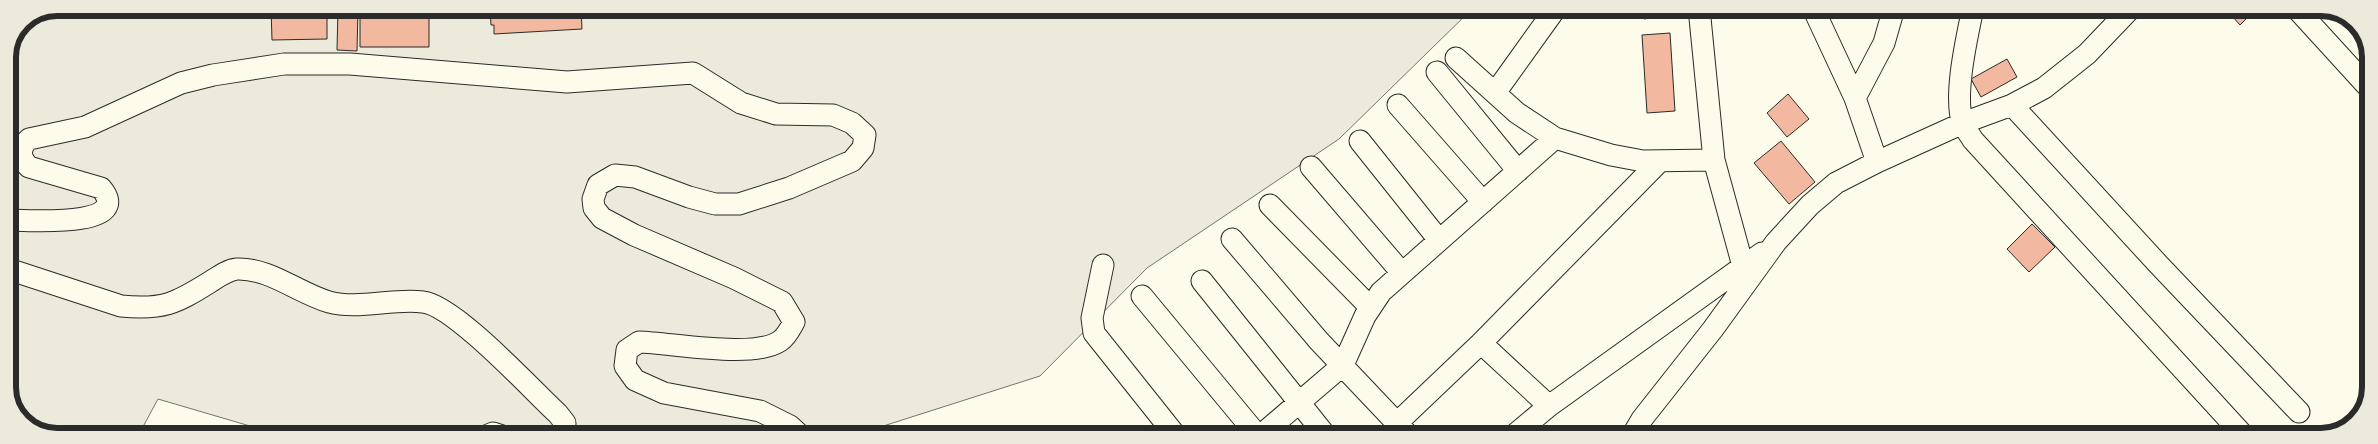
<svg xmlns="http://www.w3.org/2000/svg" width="2378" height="444" viewBox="0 0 2378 444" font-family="'IBM Plex Serif',serif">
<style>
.green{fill:#ecebdb;stroke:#74746e}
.building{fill:#f2b8a0;stroke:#2b2b2b}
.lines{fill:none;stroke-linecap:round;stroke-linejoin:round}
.minor-casing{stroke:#2b2b2b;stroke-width:23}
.minor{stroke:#fdfbea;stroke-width:21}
.rim{fill:none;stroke:#2b2b2b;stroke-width:6}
</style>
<rect width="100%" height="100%" fill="#fdfbea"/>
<path class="green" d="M57,8H1473L1339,139L1147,268L1040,376L852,436H284L158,399L138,436H48L22,422L8,393V57L22,22Z"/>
<path class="building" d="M271,8H327V39L272,40Z
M338,8H358L357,51L337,50Z
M360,8H429V47H360Z
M490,8H581L582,29L494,34V25H491Z
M1643,8H1671L1672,14L1644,19Z
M2225,8H2257L2240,25Z
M1670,33L1675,111L1647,113L1642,35Z
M2007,59L2017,77L1981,97L1971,79Z
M1788,94L1809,119L1787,137L1767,113Z
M1781,141L1815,182L1789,204L1754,163Z
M2032,224L2055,247L2029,272L2007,249Z"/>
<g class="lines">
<defs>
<path id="minor" d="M1699,8L1714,160L1743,266
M1813,8L1855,98L1877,162
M1973,8C1967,37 1953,97 1963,124C1966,130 1970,135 1973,140L2244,436
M2296,8L2370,89
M1456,58L1517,113L1555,138L1611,155L1643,161L1714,160
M1437,72L1518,171
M1495,93L1556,8
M1855,98L1884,43L1894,8
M1398,105L1483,202
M2012,105L2158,264L2299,412
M1360,141L1439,240
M1311,167L1402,273
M1270,205L1370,307
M8,220C24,220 136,229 101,188L29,167C19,157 19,148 29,139L85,127L181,83L213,75L284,64H350L567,82L693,73L741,103L776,114L833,115L852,123L865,135L863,148L852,161L789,188L739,204H715L689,197L635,177L615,175L598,185L593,199L594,208L602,218L634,235L734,278L782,302L794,322C790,329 787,336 780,341C754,359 673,343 639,342L627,350L625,366L635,380L664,393L760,411L790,426L801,436
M1232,239L1319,341L1409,436
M1103,265L1092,318L1094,333L1176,436
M8,269L121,306C163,310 175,304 210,282C218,277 227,270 237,269C270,268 298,293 329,302C359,310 392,298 423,302C454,305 532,390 558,414L565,423L564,436
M1202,281L1326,436
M1142,296L1258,436
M1481,343L1549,406
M1397,423L1481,343L1660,161
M486,436L493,433L502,436
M1260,436L1343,365L1365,316L1381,292L1555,138
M1513,436L1549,406L1762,253
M1632,436L1642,419L1713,329L1776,242L1810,205L1836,183L1877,162L1963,123L2012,105L2044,88L2087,54L2131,8"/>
</defs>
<use href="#minor" class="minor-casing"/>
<use href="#minor" class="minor"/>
</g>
<path d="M0 0H2378V444H0ZM57 16H2321A41 41 0 0 1 2362 57V387A41 41 0 0 1 2321 428H57A41 41 0 0 1 16 387V57A41 41 0 0 1 57 16Z" fill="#eceadb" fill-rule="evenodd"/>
<path class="rim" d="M57 16H2321A41 41 0 0 1 2362 57V387A41 41 0 0 1 2321 428H57A41 41 0 0 1 16 387V57A41 41 0 0 1 57 16Z"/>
</svg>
